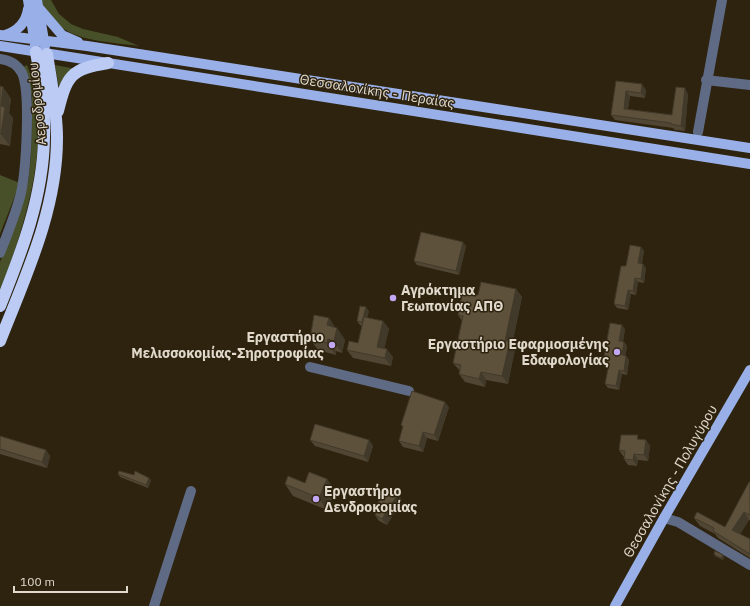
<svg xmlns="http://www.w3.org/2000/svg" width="750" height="606" viewBox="0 0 750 606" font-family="'IBM Plex Sans',sans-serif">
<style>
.green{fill:#475028}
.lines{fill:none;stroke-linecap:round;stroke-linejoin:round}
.minor{stroke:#5f6a85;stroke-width:10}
.major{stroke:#99afe7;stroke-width:10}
.highway{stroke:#bbcbf4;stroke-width:12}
.wall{fill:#504633}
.shaded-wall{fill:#413929}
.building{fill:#5d513b;stroke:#413929}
.poi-dot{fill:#c0a8f4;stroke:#2e230e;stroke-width:1.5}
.labels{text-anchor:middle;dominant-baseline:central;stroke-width:3;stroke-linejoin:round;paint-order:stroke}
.street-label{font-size:14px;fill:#e0d9cc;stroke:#2e230e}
.poi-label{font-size:14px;font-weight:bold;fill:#e0d9cc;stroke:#2e230e;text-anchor:start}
</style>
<rect width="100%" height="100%" fill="#2e230e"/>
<path class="green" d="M41,0H51L59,14L71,24L83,29L118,37L139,46C103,41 55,42 41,0Z
M27,65C55,137 25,223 0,293V262L15,225L28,183L31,156L32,96L23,67Z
M55,65L76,69L59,88Z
M0,175L20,183L0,234Z"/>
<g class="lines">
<path class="minor" d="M0,59C10,60 17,64 22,73C31,93 26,170 21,193C16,213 8,233 0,253
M706,80L750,85
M698,132L722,0
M310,367L409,391
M664,518L678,522L750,565
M154,606L191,491"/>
<path class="major" d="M28,0L35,45
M37,0L45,46
M38,7L62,35L78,42
M0,35L87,46L750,148
M5,35C18,31 26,23 28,9
M0,46L750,164
M615,606L664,518L750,370"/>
<path class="highway" d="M58,111C67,75 71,69 108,63
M0,306C22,251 43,197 44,138C45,109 41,80 36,52
M0,341C26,275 57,210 57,138C57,110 51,81 47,54"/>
</g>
<path class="wall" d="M616,81L646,90L645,98L630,96L628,109L672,115L688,94L685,131L675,130L673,128L615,120L611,115Z
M0,86L3,87L11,99L9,113L13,118L10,146L0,144Z
M466,246L459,275L417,265L414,261Z
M641,247L644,251L642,263L646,268L644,283L638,282L636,295L631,294L628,310L617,308L614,304L626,266Z
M516,289L522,297L512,345L515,349L508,384L486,380L485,387L465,382L459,374L460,371L453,363L462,321L458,315L478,295Z
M369,311L367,318L383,321L389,329L384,348L393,357L391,366L353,358L347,350L358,343L362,326L360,325L357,321Z
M329,318L335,328H337L345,340L342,353L336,351V355L318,350L310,339Z
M625,329L623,342H624L627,346L625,356H626L629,360L627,375L622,374L619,390L608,388L605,384L608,368H606L603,363Z
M449,407L438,441L427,438L423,452L403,447L399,441L403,427L401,425Z
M0,436L46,450L50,456L47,468L0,454Z
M640,439L646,440L650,446L648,461L638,460L637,466L628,465L624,459L625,457L623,456L619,450Z
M310,440H369L373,446L368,462L315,446Z
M118,474L151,480L148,488L120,477Z
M327,479L335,491L327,510L293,496L285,484L305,483Z
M750,482V520H749L740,534L750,539V558L718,538L715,534L700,526L694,518L725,527Z
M398,494L402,500L387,525L379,521L375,515L379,509L376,506L385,497Z
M714,554L723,555L724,557L723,560L715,556Z"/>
<path class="shaded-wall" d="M642,84L646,90L645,98L641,93Z
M3,87L11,99L9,113L13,118L10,146L1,134V106Z
M685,88L688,94L685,131L681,126Z
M626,91L630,96L627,114L624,109Z
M463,242L466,246L459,275L456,271Z
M641,247L644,251L641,267L638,263Z
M643,264L646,268L644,283L641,279Z
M635,278L638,282L636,295L633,291Z
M516,289L522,297L512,345L515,349L508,384L502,376L505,341Z
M628,290L631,294L628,310L625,306Z
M366,307L369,311L365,326L362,322Z
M329,318L337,330V328L345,340L342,353L334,341L327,325Z
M383,321L389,329L383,355L377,347Z
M622,325L625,329L622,345L619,341Z
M328,339L336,351V355L327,343Z
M624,342L627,346L625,359L622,355Z
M387,349L393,357L391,366L385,358Z
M626,356L629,360L627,375L624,371Z
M619,370L622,374L619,390L616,386Z
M481,372L486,380L485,387L479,379Z
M445,402L449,407L438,441L434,435Z
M423,432L427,438L423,452L419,446Z
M369,440L373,446L368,462L364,456Z
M646,440L650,446L648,461L644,455Z
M46,450L50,456L47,468L42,462Z
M634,454L638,460L637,466L633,460Z
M149,478L151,480L148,488L146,485Z
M327,479L335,491L327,510L319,498Z
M398,494L402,500L387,525L382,519Z
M744,512L749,520L738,538L732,530Z
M723,555L724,557L723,560L721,558Z"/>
<path class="building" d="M616,81L642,84L641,93L626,91L624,109L672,115L676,87L685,88L681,126L671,124V123L611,115Z
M0,86L3,87L1,106L5,107L1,134H0Z
M421,232L463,242L456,271L414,261Z
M630,245L641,247L638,263L643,264L641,279L635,278L633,291L628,290L625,306L614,304L621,266H626Z
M481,282L516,289L505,341H510L502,376L481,372L479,379L459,374L461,365L453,363L463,316L458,315L462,294L478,295Z
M360,306L366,307L362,322L357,321Z
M314,315L329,318L327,325L337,328L334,341L328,339L327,343L310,339Z
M364,317L383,321L377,347L387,349L385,358L347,350L349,341L358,343Z
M610,323L622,325L619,341L624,342L622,355L626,356L624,371L619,370L616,386L605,384L609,364L603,363Z
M412,391L445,402L434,435L423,432L419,446L399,441L403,426L401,425Z
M315,424L369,440L364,456L310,440Z
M621,435H638L637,439L646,440L644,455L634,454L633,460L624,459L625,451L619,450Z
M0,436L46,450L42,462L0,449Z
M119,471L134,475L135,471L149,478L146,485L118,474Z
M309,472L327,479L319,498L285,484L288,476L305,483Z
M749,482H750V515L744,512L732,530L750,539V554L713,531L714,528L694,518L697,512L725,527Z
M390,489L398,494L382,519L375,515L379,507L376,506L382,496L385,497Z
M715,551L723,555L721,558L714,554Z"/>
<g class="poi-dot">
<circle cx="393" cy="298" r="4"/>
<circle cx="332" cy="345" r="4"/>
<circle cx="617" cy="352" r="4"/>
<circle cx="316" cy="499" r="4"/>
</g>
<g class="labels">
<g class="street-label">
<text transform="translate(377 91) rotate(9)">Θεσσαλονίκης - Περαίας</text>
<text transform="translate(37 104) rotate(-96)">Αεροδρομίου</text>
<text transform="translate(670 481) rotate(-60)">Θεσσαλονίκης - Πολυγύρου</text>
</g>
<g class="poi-label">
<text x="401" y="290">Αγρόκτημα<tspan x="401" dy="16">Γεωπονίας ΑΠΘ</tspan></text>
<text x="324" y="337" text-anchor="end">Εργαστήριο<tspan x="324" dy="16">Μελισσοκομίας-Σηροτροφίας</tspan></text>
<text x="609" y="344" text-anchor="end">Εργαστήριο Εφαρμοσμένης<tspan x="609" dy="16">Εδαφολογίας</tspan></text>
<text x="324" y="491">Εργαστήριο<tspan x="324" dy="16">Δενδροκομίας</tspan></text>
</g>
</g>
<path d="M14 586v6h113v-6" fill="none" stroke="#e0d9cc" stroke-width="2"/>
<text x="20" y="586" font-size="12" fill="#e0d9cc" stroke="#2e230e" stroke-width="3" paint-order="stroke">100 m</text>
</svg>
